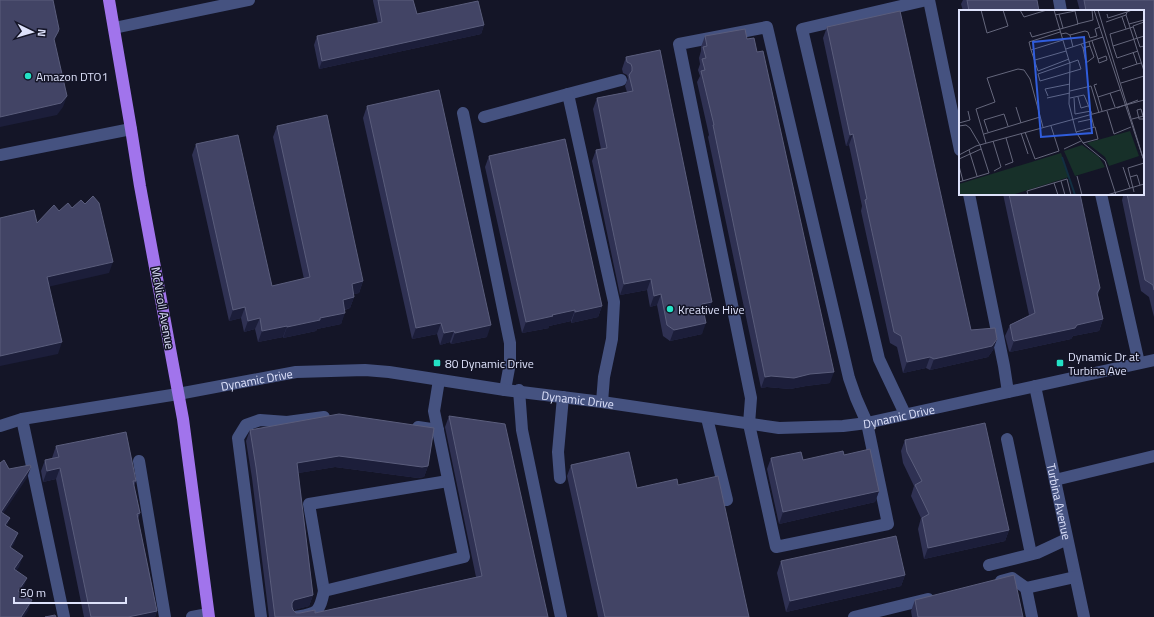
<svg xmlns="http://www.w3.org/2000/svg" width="1154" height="617" viewBox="0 0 1154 617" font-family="'Titillium Web',sans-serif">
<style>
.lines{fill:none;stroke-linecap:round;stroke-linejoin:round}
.minor{stroke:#455280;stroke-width:12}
.major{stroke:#a174ec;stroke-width:12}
.wall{fill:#2f3153}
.shaded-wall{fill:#1c1e3a}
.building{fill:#424465;stroke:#5a5d7c}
.poi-dot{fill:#23e1c5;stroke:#141527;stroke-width:1.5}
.labels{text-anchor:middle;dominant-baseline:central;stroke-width:3;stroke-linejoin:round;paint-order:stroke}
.poi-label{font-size:12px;fill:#dee2fb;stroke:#141527;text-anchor:start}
.street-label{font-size:12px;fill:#dee2fb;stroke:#141527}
.inset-river{fill:none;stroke:#122f42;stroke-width:2}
.inset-road{fill:none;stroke:#65677c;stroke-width:1}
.view{fill:#305ddc;fill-opacity:0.15;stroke:#305ddc;stroke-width:2}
.inset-edge{fill:none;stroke:#dee2fb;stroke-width:2}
</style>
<rect width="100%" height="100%" fill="#141527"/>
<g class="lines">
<g class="minor">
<path d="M929,0L960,150"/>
<path d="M1059,0L1061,11"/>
<path d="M767,27L849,378L856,398L867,423L888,524L776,547L749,424L751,398L679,44Z"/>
<path d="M114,28L249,0"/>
<path d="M568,94L621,80"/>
<path d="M463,113L510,343V363L505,390"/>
<path d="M484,117L568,94L614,302L612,339L604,377L602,402"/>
<path d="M0,155L131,129"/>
<path d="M969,194L1004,366L1008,392"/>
<path d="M1101,194L1139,363"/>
<path id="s1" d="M1035,386L1084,617"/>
<path d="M519,390L522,430L561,617"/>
<path d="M905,414L879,359L802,29L927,0"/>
<path d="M707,418L727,500"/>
<path d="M22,419L64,617"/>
<path id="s2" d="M0,426L22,419L178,394L296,372L365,370L389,372L505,390L602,402L779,428L843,426L867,423L1154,360"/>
<path d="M418,427L438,430"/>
<path d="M1007,439L1031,554"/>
<path d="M139,461L165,617"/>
<path d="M560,478L558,452L563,397"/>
<path d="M1055,480L1154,456"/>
<path d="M989,565L1037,553L1067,539"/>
<path d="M1001,581L1012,578L1026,588"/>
<path d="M324,591L309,504L448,481"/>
<path d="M192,617L208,614"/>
<path d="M261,617L238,438L246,425L260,420L287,422L324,417"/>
<path d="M295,617C317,613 319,614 324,591L464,557L434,411L439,380"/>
<path d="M854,617L928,599"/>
<path d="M1032,617L1026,588L1075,577"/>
</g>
<path class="major" d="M109,0L131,129L140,186L183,419L209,617"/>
</g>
<path class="wall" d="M373,0H413L417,14L484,25L481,34L319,69L314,45L317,36L378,23L373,1Z
M963,0H1037L1039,11H963L961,4Z
M1077,0H1154V317L1149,297L1141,291L1122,200L1123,196L1122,194H1143V11H1080Z
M827,27L971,330L997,339L993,350L988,357L930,370L926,368L903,373L897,347L890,343L861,211L862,206L849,145L846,146L823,38Z
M705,36L830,383L806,386L790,389L767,387L761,388L708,137L709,135L697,82L700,76L698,70L700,64L699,58L701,51V47Z
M660,50L708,313L704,314L702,334L670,341L663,336L657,305L650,307L647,290L620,295L592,161L596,150L601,149L593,109L597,98L627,92L625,86L628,78L627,75L623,73L622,69L626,57Z
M367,106L487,337L451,344L450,342L440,345L437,334L412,339L363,118Z
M277,126L363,281L359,293L354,294V297L350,308L345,310L341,324L317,329L316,331L283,338V337L258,342L255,329L244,332L241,318L229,321L192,155L196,144L272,286L304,279L273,137Z
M489,156L602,306L598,317L571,323V321L549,326V328L522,333L485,167Z
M1003,194H1080L1100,288L1098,295L1103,319L1099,331L1073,336L1071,339L1010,352L1009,351L1005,336L1010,325L1029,315Z
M449,416L548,617H269L252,478L246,441L250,430L428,466L424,477L418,478L335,467L298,473L313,595L309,606L293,610L296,613H315L476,577L445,427Z
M905,440L1009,530L1005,541L924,559L918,529L921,518L911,496L914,486L903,463L901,451Z
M56,446L136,481L134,486L140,513L138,519L157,611L155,617H84L56,479L43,482L41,471L45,460L52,458Z
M771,458L803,460L879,491L875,502L779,524L767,469Z
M571,465L637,488L678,485L749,617H598L567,476Z
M781,561L905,575L901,586L786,612L777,573Z
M915,600L1023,617H912L911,611Z"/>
<path class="shaded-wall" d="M484,25L481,34L319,69L322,61Z
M58,32L54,43V39Z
M67,96L63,107L57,115L0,127V117Z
M853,134L849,145L846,146L850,135Z
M113,262L109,273L43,288L47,277Z
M651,279L647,290L620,295L624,284Z
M363,281L359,293L348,295L352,284Z
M661,294L657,305L650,307L654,296Z
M354,297L350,308L339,311L343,300Z
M712,302L708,313L698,315L702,304Z
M602,306L598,317L571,323L575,312Z
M245,307L241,318L229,321L233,310Z
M575,310L571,321L549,326V328L522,333L526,322L552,315Z
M345,313L341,324L317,329L316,331L283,338L287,327L320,318Z
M260,318L255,329L244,332L248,321Z
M1103,319L1099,331L1073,336L1071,339L1010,352L1014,341L1077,325Z
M441,323L437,334L412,339L416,328Z
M706,323L702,334L670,341L674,330Z
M491,325L487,337L451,344L455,333Z
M287,326L283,337L258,342L262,331Z
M454,331L450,342L440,345L444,333Z
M997,339L993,350L988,357L930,370L934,359Z
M62,342L58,354L0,366V356Z
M930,357L926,368L903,373L907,362Z
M834,372L830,383L806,386L790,389L767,387L761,388L765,377L771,376L810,374Z
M339,456L428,466L424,477L418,478L335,467L293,474L297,463Z
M31,467L27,478L0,518L1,512Z
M60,468L56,479L43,482L47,471Z
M879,491L875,502L779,524L783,512Z
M10,518L6,529L5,525Z
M1009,530L1005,541L924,559L928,548Z
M18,533L14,544L6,558L10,547Z
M23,556L19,567L10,580L14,569Z
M905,575L901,586L786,612L790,601Z
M27,578L23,589L14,603L18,591Z
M313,595L309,606L294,610L290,612L292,603L294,600L298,599Z
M32,600L28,611L24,617H21Z
M157,611L155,617H128Z"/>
<path class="building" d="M0,0H53L59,29L58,32L54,39L67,96L61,103L0,117Z
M378,0H413L417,14L478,1L484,25L322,61L317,36L382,22Z
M967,0H1037L1039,11H969Z
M1084,0H1154V290L1153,285L1145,280L1127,194H1143V11H1086Z
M900,11L971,330L995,328L997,339L992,346L934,359L930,357L907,362L901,336L894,332L865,200L867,199L853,134L850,135L827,27Z
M745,29L747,39L754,38L757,52L763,51L834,372L810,374L794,378L771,376L765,377L713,125H714L701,71L705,70L702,59L706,58L703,47L707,46L705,36Z
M660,50L712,302L702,304L706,323L674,330L667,325L661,294L654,296L651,279L624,284L596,150L607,148L597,98L633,91L629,75L632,71V67L631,64L627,62L626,57Z
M439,90L491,325L455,333L454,331L444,333L441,323L416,328L367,106Z
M327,115L363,281L352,284L354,297L343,300L345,313L320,318V320L287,327V326L262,331L260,318L248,321L245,307L233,310L196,144L238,135L272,286L310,277L277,126Z
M565,139L602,306L575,312V310L552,315L553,316L526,322L489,156Z
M1009,194H1080L1100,288L1097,293L1103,319L1077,325L1075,328L1014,341L1013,340L1010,325L1035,313Z
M93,196L99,203L113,262L47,277L62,342L0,356V218L34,210L37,223L54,205L59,211L68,203L72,208L81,200L85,204Z
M339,414L434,428L428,466L422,467L339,456L297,463L313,595L298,599L294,600L292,603V607L293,610L296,613H300L315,610V613L482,576L449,416L505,424L548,617H275L256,467L250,430Z
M985,423L1009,530L928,548L922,518L929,514L915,485L922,481L907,452L905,440Z
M126,432L136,481H133L140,513L137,514L157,611L128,617H91L60,468L47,471L45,460L59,457L56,446Z
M870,449L879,491L783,512L771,458L801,452L803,460L843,451L844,455Z
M629,452L637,488L677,479L678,485L718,476L749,617H605L571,465Z
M4,460L9,469L30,465L31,467L1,512L10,518L5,525L18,533L10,547L23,556L14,569L27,578L18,591L32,600L21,617H0V463Z
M896,536L905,575L790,601L781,561Z
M1014,575L1023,617H918L915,600Z
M55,615L56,617H45Z"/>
<g class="poi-dot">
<circle cx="28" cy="76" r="4"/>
<circle cx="670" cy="309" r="4"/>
<rect x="433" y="359" width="8" height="8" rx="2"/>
<rect x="1056" y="359" width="8" height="8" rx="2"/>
</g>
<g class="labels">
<g class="poi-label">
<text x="36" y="76">Amazon DTO1</text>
<text x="678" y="309">Kreative Hive</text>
<text x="1068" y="356">Dynamic Dr at<tspan x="1068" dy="14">Turbina Ave</tspan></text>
<text x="445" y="363">80 Dynamic Drive</text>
</g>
<g class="street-label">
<text transform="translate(163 308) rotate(80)">McNicoll Avenue</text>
<text stroke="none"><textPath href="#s2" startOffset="261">Dynamic Drive</textPath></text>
<text stroke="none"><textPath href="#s2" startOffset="585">Dynamic Drive</textPath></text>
<text stroke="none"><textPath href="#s2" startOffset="909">Dynamic Drive</textPath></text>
<text stroke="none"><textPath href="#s1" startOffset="118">Turbina Avenue</textPath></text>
</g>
</g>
<g transform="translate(959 10)">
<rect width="185" height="185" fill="#141527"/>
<path d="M171,121L180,146L150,156L146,147L128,133ZM123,135L140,147L146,157L116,166L105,141ZM102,143L110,167L53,185H0V174Z" fill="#173029"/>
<path class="inset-river" d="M103,147L116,185"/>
<path class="inset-road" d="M22,0L28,23L49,16L44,0M61,0L65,7L88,0M95,0L111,54L110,94L117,122L124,133L146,151L157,185M135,0L185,151M139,0L184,148M173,0L168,2L167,5L185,61M100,4L104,18M148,4L149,8L168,2M163,7L167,19M147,12L167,5M185,12L174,16L181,37L185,36M118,14L134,10L133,0M170,14L185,10M174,17L151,24L154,36L185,26M71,22L73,27L119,14L116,1L96,5M102,24L107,23L111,25L114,37M111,25L126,21L129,22L131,28L138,26L136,19L141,17M104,30L72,40L79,61L110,49M133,31L139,49L140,53L148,50L147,46L139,49M122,34L124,38L131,36L130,32M154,36L158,48L179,41M124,38L127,53L135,47L131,36M107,39L144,27M72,40L70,32L101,22M174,42L178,54L182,53M76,50L107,41M119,50L122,59L81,71L79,64ZM163,59L178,54M162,73L185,66M138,74L135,75L139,87M111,81L132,76L140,103M151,83L156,97M89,86L86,79L111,74M119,87L122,98L129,96M88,88L111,83M111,88L125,85L133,104M115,88L116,104L132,101M57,97L62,113M158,98L179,90M143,101L139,87L161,80M148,101L155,124L172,117M132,105L135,117M184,106L182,99L178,100L180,109H185M173,109L185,106M119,112L133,109M0,113L11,110L9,101M0,116L7,115L11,118L21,135L30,163L0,172M29,122L25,110L45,104L49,116M66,122L76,149L100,141L92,116M117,122L136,117L139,129L124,133M62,123L69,144M25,124L81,107M34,131L42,157L35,161M27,133L17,99L36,92L28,68L59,59L65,60L71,69L84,117M105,139L122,131M10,140L18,166M0,145L17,136L185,90M0,149L22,139M46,155L54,152L47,128M0,156L4,171M164,157L171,178M118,166L123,185M171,167L178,165L181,175M102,171L106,185M95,173L99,185M175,182L169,158L185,153M69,185L68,181L108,169L112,185M148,185L185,174"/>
<path class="view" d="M125,27L133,123L82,127L74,32Z"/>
<rect width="185" height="185" class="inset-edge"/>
</g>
<g transform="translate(32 32) rotate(95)" stroke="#141527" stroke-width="3" paint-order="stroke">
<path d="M0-3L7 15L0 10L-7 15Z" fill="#dee2fb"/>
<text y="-6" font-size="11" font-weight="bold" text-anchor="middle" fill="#dee2fb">N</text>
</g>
<path d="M14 597v6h112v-6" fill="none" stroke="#dee2fb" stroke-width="2"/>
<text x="20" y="597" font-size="12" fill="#dee2fb" stroke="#141527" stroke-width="3" paint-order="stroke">50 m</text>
</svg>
